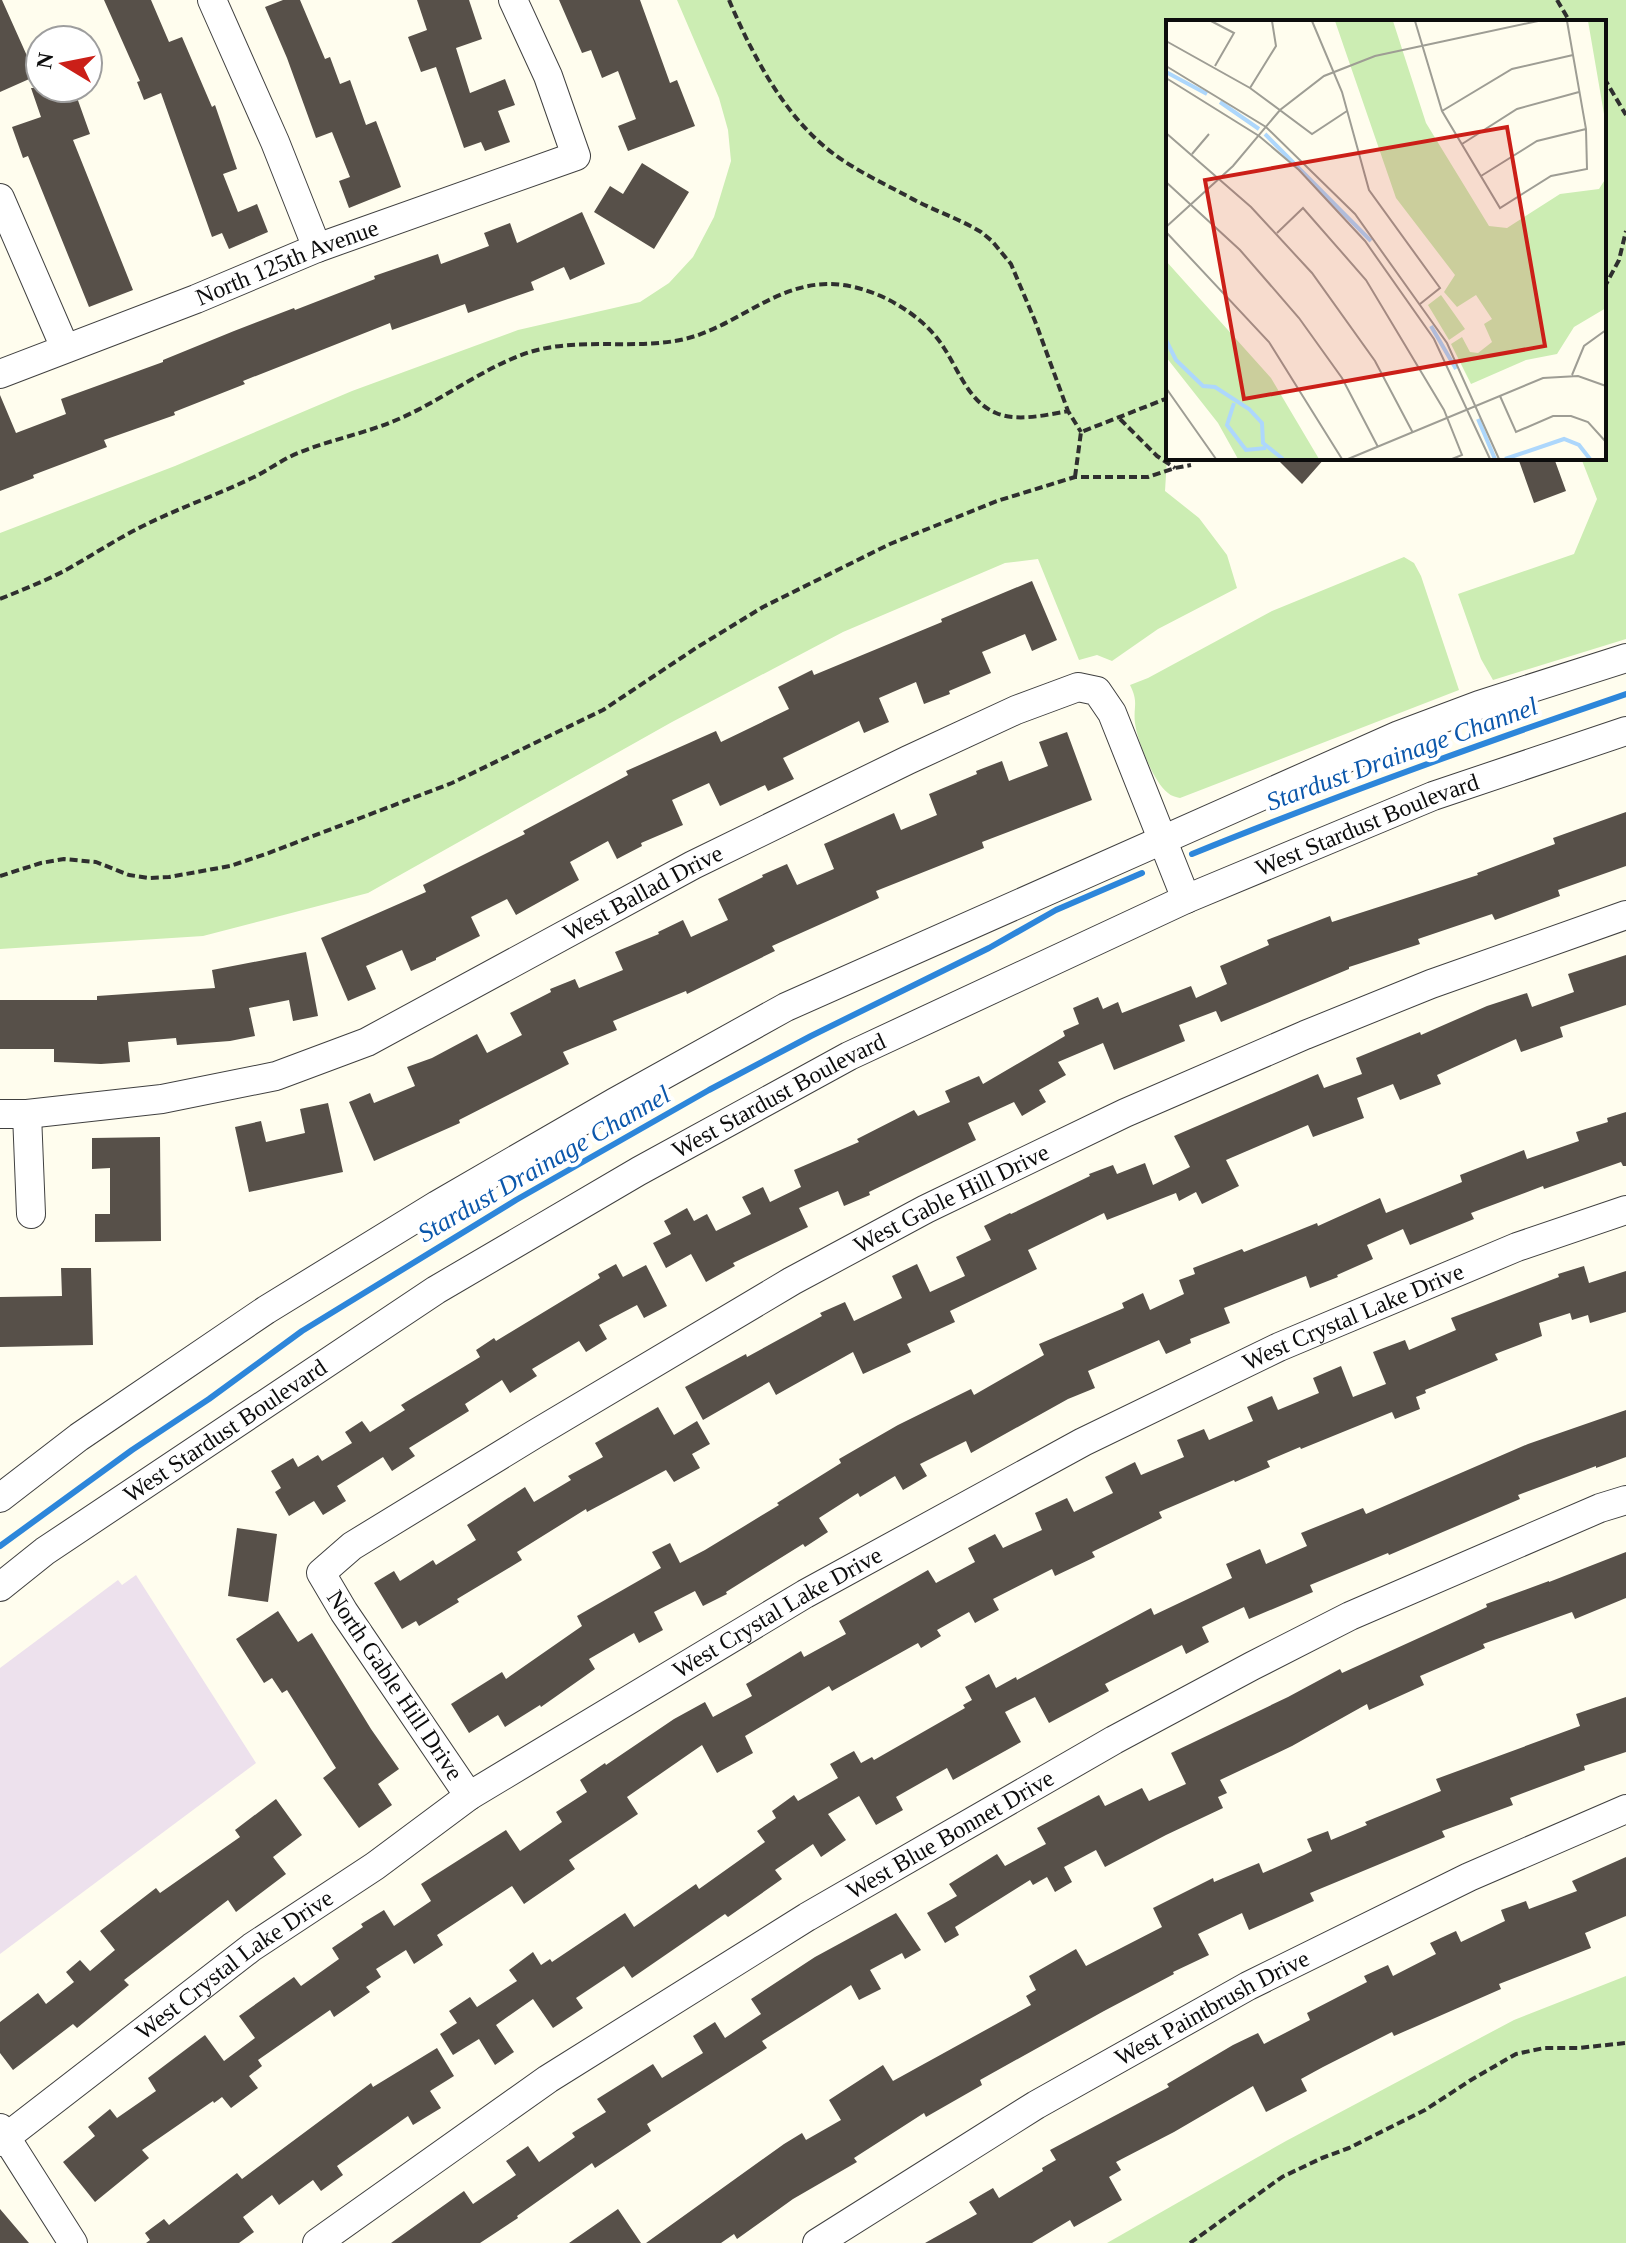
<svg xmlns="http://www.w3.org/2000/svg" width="1626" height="2243" viewBox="0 0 1626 2243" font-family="Georgia,serif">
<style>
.industrial{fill:#ede1ed}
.green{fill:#ccedb3}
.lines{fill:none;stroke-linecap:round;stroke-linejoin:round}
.stream{stroke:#2d86da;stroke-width:6}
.building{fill:#575049}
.minor-casing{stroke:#404040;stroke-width:30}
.path{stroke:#2f2f2f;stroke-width:4;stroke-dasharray:8 4;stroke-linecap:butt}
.minor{stroke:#fff;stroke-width:28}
.labels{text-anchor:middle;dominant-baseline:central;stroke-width:8;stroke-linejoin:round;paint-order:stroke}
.street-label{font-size:24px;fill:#0d0d0d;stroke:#fff}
.water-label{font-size:26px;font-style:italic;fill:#0b57ab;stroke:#fff}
.inset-river{fill:none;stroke:#add7fc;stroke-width:4}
.inset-road{fill:none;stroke:#9e9d94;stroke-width:2}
.view{fill:#cb1f18;fill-opacity:0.15;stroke:#cb1f18;stroke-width:4}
.inset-edge{fill:none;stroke:#0d0d0d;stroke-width:4}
</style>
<rect width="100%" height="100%" fill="#fffdee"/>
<path class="industrial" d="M136,1575L256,1763L0,1954V1668L118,1580L122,1585Z"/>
<path class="green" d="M677,0H1626V639L1493,680L1481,659L1458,594L1574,554L1597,499L1581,458H1604V22H1168V442L1165,491L1199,518L1227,555L1237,588L1158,629L1112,661L1097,655L1079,660L1038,559L1005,563L843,632L672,722L368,893L203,936L0,949V533L175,466L352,391L518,330L640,302L669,283L693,257L714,217L731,161L728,130L719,98Z
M1404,557L1414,563L1421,576L1459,690L1180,798C1176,797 1171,796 1168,793C1154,783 1137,740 1135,723C1133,706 1139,703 1130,685L1148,678L1272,611Z
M1626,1976V2243H1107L1286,2141L1514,2020Z"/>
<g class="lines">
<path class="stream" d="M1192,854C1335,796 1480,744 1626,694
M0,1546L132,1450L209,1399L302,1331L516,1200L709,1090L811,1036L989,948L1056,910L1142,873"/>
</g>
<path class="building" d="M0,0H2L36,76L0,92Z
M104,0H151L169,42L182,37L212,107L215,105L237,169L223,174L238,212L257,204L268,232L229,249L222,233L212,237L161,93L144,100L137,82L140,81Z
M283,0H300L325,59L330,57L340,84L350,80L366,125L376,121L401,187L349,208L339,181L350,177L332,132L316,138L287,58L265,7Z
M417,0H469L482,39L456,48L470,93L505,79L515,105L498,111L510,142L485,151L481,142L464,148L436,67L421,72L408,37L427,30Z
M559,0H640L670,83L677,80L695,126L628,151L618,126L636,119L618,71L602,78L591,50L582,53Z
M31,88H58L61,97L75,92L90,134L73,140L133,290L89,307L28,156L23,158L12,127L41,117Z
M642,163L689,192L654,249L594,212L610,186L623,194Z
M582,212L605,264L570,280L564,267L531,282L534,290L468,313L465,304L392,330L390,323L243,381L245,384L174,412L175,415L104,440L107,447L33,475L34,478L0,491V395L16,433L66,414L61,399L163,362V360L234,331L294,308L295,310L375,279L374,276L438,254L441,264L489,246L484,233L510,223L517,243Z
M1276,458H1325L1302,484Z
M1518,458H1554L1566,491L1534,503Z
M1032,581L1057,640L1032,651L1025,634L982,652L991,673L949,691L950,694L924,704L916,682L879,698L889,722L864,733L859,721L783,758L794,779L768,791L765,785L720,806L709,783L672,800L683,825L641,843L642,846L617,859L608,841L570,862L579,880L516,915L507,899L471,917L480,936L436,958V960L411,971L402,950L366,966L376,989L348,1001L321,938L426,892L423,885L525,834L523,831L628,775L626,771L716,731L721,742L789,709L778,687L812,670L814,675L942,622L941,619Z
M1067,732L1092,800L982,842L984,848L876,891L879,898L772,946L775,951L687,994L686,991L613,1021L617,1030L563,1052L569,1064L459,1120L460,1123L374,1161L349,1102L370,1093L374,1103L415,1086L407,1067L432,1058L477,1034L487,1053L522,1035L510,1013L551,992L550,989L575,979L579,988L623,970L615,952L659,934L658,932L683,920L691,937L728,920L718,899L763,877L762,875L787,864L797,885L834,869L824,844L894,813L901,830L937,815L929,794L977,774L976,771L1002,761L1009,781L1048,766L1039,742Z
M1626,812V866L1558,890L1560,896L1495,920L1492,914L1418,939L1420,944L1349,967V969L1221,1022L1216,1011L1179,1025L1185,1041L1114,1070L1103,1043L1058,1062L1066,1075L1039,1090L1046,1102L1022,1116L1014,1102L968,1123L976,1140L869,1192L870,1195L844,1206L838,1191L799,1208L808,1227L733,1263L735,1266L706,1282L691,1254L666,1268L653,1243L671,1234L664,1221L687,1208L694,1221L707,1214L716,1231L751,1214L742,1197L763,1187L770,1202L801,1187L794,1170L859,1142L857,1139L914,1110L918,1116L950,1102L945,1091L979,1076L983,1084L1065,1036L1063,1031L1079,1024L1073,1008L1098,997L1103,1009L1118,1002L1122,1013L1191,986L1196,998L1227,984L1220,966L1269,945L1267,940L1330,916L1332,922L1478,875L1477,873L1555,844L1553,838Z
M306,952L318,1016L293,1021L289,1000L249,1008L255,1036L230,1041L177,1045L176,1038L128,1042L130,1062L101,1064L54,1062V1049H0V1000H97V996L215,988L212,970Z
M1626,955V1005L1560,1027L1563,1037L1521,1052L1516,1039L1437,1075L1441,1084L1400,1100L1393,1084L1357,1098L1364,1118L1313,1137L1308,1125L1226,1160L1239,1186L1202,1204L1196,1192L1179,1201L1176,1193L1107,1220L1104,1213L1028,1250L1037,1269L950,1311L955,1322L907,1344L911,1352L863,1374L853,1352L776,1395L769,1382L703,1420L685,1387L746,1354L747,1357L822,1316L820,1313L845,1302L854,1321L902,1298L892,1276L917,1264L930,1292L965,1276L956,1257L991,1240L984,1226L1010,1213L1011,1214L1090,1176L1089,1174L1113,1165L1117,1174L1145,1163L1153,1185L1190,1167L1174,1136L1318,1074L1324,1088L1362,1074L1356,1058L1420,1032L1421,1035L1487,1006L1527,993L1532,1007L1574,992L1568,974Z
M328,1103L343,1172L249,1192L235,1127L261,1121L266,1142L305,1133L300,1109Z
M1626,1112V1166H1623L1621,1162L1544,1189L1543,1186L1471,1213L1474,1219L1410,1245L1403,1229L1367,1245L1373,1259L1337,1275L1338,1277L1310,1288L1306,1276L1224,1308L1230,1323L1190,1339L1191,1343L1166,1354L1159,1340L1088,1371L1095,1388L1068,1399L971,1453L966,1441L920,1464L927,1476L903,1490L895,1476L860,1497L858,1493L819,1518L828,1532L805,1547L803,1544L726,1592L727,1594L703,1606L695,1591L654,1612L663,1630L639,1643L634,1633L589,1659L595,1669L541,1707L540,1705L505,1727L498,1715L469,1733L451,1704L502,1672L506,1679L582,1626L577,1616L661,1568L652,1552L670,1543L680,1563L705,1550L779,1505L777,1503L841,1463L839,1459L898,1425L971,1389L974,1395L1044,1355L1039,1344L1124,1308L1122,1303L1143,1293L1150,1310L1184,1294L1179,1280L1195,1274L1193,1268L1242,1249L1244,1252L1317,1223L1318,1226L1380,1198L1386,1213L1462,1182L1460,1175L1524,1150L1527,1159L1579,1141L1576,1132L1608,1122L1607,1118Z
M160,1137L161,1241L95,1242V1214H110V1168L92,1169V1138Z
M616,1264L623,1277L646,1265L667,1306L644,1318L637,1305L599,1325L607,1339L586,1352L579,1341L532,1369L537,1376L510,1393L502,1380L465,1404L469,1411L409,1448L415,1456L392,1471L383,1457L337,1486L346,1501L323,1515L314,1501L289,1516L275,1492L281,1488L271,1471L293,1458L298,1467L318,1455L322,1461L352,1443L345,1432L362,1421L370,1432L405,1410L401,1405L480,1357L476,1350L494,1338L496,1341L600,1278L598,1274Z
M1584,1266L1589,1283L1626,1271V1312L1590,1323L1588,1315L1572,1320L1570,1313L1539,1323L1542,1336L1495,1354L1498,1360L1425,1390L1426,1393L1416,1397L1420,1409L1395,1419L1392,1412L1301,1449L1300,1447L1267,1461L1270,1467L1235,1482L1234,1480L1159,1512L1162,1518L1092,1552L1095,1557L1055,1576L1052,1569L993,1599L999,1610L975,1623L969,1612L937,1630L941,1636L921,1648L918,1643L832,1691L829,1686L745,1736L753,1753L717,1773L702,1745L627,1797L638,1814L569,1860L575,1869L524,1904L512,1886L437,1935L443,1945L414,1964L406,1950L376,1969L381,1977L366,1987L370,1992L334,2017L330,2010L258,2060L262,2066L249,2076L258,2088L231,2108L222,2097L214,2103L213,2101L142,2150L149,2158L95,2202L63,2162L95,2136L88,2127L110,2109L117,2118L156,2091L148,2078L205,2035L224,2061L255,2038L239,2016L294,1977L301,1986L339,1959L332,1948L363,1927L361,1924L384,1910L394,1926L431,1901L421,1884L506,1830L520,1851L562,1822L556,1812L587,1792L580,1780L605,1763L606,1765L674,1719L705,1702L713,1717L752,1696L746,1684L801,1651L804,1657L846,1634L839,1621L928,1570L936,1583L975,1562L968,1548L995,1534L1003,1548L1042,1530L1035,1513L1067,1498L1074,1512L1113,1493L1105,1477L1135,1462L1141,1475L1184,1457L1177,1440L1204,1429L1209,1440L1253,1421L1247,1407L1272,1396L1278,1410L1319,1393L1313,1378L1341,1366L1353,1397L1386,1384L1373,1352L1405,1340L1409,1350L1456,1330L1451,1318L1559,1277L1558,1274Z
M61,1268H91L93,1345L0,1347V1297L62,1296Z
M658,1407L674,1435L697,1421L710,1444L692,1454L700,1468L674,1482L666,1470L587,1512L586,1509L517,1552L522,1560L457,1599L459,1602L419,1626L416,1621L402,1629L374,1583L394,1571L400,1581L433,1560L436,1565L476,1540L467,1525L525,1487L534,1502L571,1480L568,1476L603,1457L595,1443Z
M1626,1410V1457L1596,1468V1466L1518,1495L1520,1499L1389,1555L1388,1553L1310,1585L1313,1592L1249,1619L1244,1607L1202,1627L1209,1642L1186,1654L1182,1645L1105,1684L1109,1691L1049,1723L1035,1697L1005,1712L1021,1742L953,1780L947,1768L896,1797L903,1810L876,1825L859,1796L828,1814L846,1840L821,1857L813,1844L775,1870L782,1879L728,1917L725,1914L632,1978L624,1966L576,1998L583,2008L553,2028L533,1999L503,2020L496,2025L514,2052L495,2065L479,2039L453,2055L440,2034L457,2023L449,2011L470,1997L477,2007L517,1981L509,1970L533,1952L541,1965L550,1959L552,1962L625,1913L634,1927L696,1884L699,1889L765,1842L757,1831L776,1818L772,1811L794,1795L798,1801L838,1778L830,1764L854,1751L861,1763L872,1757L874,1760L965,1708L963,1705L972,1700L965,1687L989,1674L996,1688L1016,1677L1017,1680L1151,1608L1154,1615L1232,1578L1226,1564L1260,1549L1266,1564L1307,1546L1301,1533L1363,1508L1366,1514L1528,1444Z
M237,1528L277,1534L268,1602L228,1596Z
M1626,1552V1598L1575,1619L1572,1612L1483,1644L1485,1648L1420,1676L1424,1685L1369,1710L1367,1704L1292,1746L1220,1780L1227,1793L1218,1797L1223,1808L1166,1835L1105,1867L1096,1850L1064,1867L1072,1882L1055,1892L1047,1877L1033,1885L1030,1880L955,1927L959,1935L945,1943L927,1913L957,1896L949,1884L997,1854L1005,1866L1046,1844L1037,1828L1099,1795L1105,1806L1142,1788L1149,1801L1186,1784L1171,1753L1288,1697L1340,1669L1342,1673L1487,1607L1486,1604L1549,1581V1582Z
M278,1611L298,1642L312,1633L371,1729L399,1769L378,1784L392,1805L359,1828L323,1778L336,1768L287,1690L282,1693L272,1678L264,1683L236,1639Z
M1626,1697V1752L1584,1766L1585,1770L1510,1798L1513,1805L1442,1831L1445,1837L1310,1893L1314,1901L1249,1930L1242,1913L1198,1934L1209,1955L1173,1972L1174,1974L1104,2011L980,2080L982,2085L926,2117L924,2113L854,2158L857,2162L793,2199L737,2239L734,2234L721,2243H646L784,2144L802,2133L806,2140L841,2120L829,2100L883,2065L893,2081L1031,2005L1026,1996L1036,1990L1029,1976L1076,1949L1086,1966L1162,1927L1153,1908L1213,1878L1214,1882L1259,1863L1263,1873L1304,1855L1312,1851L1307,1839L1328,1831L1331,1840L1367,1825L1365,1822L1441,1791L1436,1779L1580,1726L1576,1714Z
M276,1799L302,1835L273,1857L286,1874L236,1912L228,1900L124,1980L129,1985L77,2028L73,2024L13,2070L0,2053V2022L38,1993L46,2004L74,1982L66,1972L80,1960L90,1971L115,1950L100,1931L156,1888L160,1893L240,1837L235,1830Z
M1626,1857V1916L1585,1933L1591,1948L1499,1984L1501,1989L1394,2036L1392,2032L1323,2067L1301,2079L1307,2091L1266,2112L1253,2086L1174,2132L1116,2162L1121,2170L1109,2177L1122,2200L1074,2227L1070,2220L1032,2243H925L977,2214L969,2202L993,2188L999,2198L1043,2171L1042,2168L1056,2160L1050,2150L1169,2087L1167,2084L1233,2045L1258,2033L1264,2044L1310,2020L1307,2013L1367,1982L1364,1976L1388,1965L1393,1976L1436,1954L1430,1943L1456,1931L1461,1942L1505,1921L1501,1910L1526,1901L1529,1909L1577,1891L1572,1881Z
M896,1913L921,1950L905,1959L902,1953L870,1970L881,1989L859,2000L851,1985L762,2041L767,2048L647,2124L651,2131L595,2168L592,2163L517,2216L518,2218L480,2243H391L464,2191L473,2204L516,2175L506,2161L528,2146L539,2162L575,2137L572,2133L606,2112L597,2099L653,2064L662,2078L703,2053L693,2036L715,2022L725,2038L761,2014L751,1999L815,1957Z
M437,2048L454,2076L430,2091L441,2108L413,2125L408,2116L337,2166L343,2175L321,2191L313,2180L279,2205L272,2195L243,2217L254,2232L239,2243H146L150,2240L145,2233L164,2219L169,2225L237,2173L242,2179L371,2083L373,2087Z
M0,2209L29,2243H0Z
M618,2209L641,2243H569Z"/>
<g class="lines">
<defs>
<g id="minor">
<path d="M212,0L275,142L317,248"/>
<path d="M0,198L65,348"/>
<path id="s1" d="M0,374L196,299L317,248L576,156L548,76L513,0"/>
<path id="s2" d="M0,1114H27L162,1099L276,1076L367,1042L693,865L908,760L1016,710L1078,687L1097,691L1112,713L1186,899"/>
<path d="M27,1114L31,1214"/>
<path d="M0,1498L79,1437L266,1310L437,1205L615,1102L786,1007L1399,735L1479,705L1626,658"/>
<path id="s3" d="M0,1587L45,1551L436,1290L639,1171L849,1056L1186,899L1433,796L1626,731"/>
<path id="s4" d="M469,1796L344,1612L321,1573L352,1546L535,1434L792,1281L926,1209L1125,1113L1305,1035L1431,984L1626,915"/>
<path d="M0,2128L73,2243"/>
<path id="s5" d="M0,2142L252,1947L375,1866L469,1796L805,1594L1083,1442L1279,1347L1517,1247L1626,1210"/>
<path id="s6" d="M317,2243L548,2079L807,1917L1114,1740L1252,1666L1350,1616L1600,1508L1626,1500"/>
<path id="s7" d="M817,2243L1036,2105L1248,1986L1469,1877L1626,1809"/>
</g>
</defs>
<use href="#minor" class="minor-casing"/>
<path class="path" d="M729,0C751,52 781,110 825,147C850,168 881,182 909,197C932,210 958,218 981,232L992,241L1011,264L1035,321L1068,411
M1557,0L1570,22
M1604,78L1626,115
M1604,288L1619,260L1626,231
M1120,419L1157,456L1175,468
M1075,477L1081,432L1168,398
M0,599C22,590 45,581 66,570C93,555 118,538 145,525C181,507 220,494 256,476C270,469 283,459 298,453C332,439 368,433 401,418C446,398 484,367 530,352C582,336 643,352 692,337C739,323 776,285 827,284C869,283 922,312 944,348C959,371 969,402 996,413C1017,422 1046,415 1068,411L1081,432
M0,876L41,863L64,859L96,862L129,875L149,878L169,877L230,866L266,854L452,783L603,710L696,648L763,607L890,544L997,501L1075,477H1148L1175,468L1191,465
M1190,2243L1282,2177L1322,2158L1349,2148L1425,2110L1471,2080L1516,2054L1544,2048H1578L1626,2043"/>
<use href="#minor" class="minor"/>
</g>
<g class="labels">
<g class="street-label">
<text stroke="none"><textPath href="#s1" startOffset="308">North 125th Avenue</textPath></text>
<text stroke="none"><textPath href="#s3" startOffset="1570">West Stardust Boulevard</textPath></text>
<text stroke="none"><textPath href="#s2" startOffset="690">West Ballad Drive</textPath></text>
<text stroke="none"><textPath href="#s3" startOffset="922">West Stardust Boulevard</textPath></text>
<text stroke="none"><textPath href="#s4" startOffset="1002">West Gable Hill Drive</textPath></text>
<text stroke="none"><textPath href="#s5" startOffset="1590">West Crystal Lake Drive</textPath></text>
<text stroke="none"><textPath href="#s3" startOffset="274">West Stardust Boulevard</textPath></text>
<text stroke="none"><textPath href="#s5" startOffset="942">West Crystal Lake Drive</textPath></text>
<text transform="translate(395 1685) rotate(56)">North Gable Hill Drive</text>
<text stroke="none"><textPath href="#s6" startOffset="754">West Blue Bonnet Drive</textPath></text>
<text stroke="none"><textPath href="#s5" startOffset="294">West Crystal Lake Drive</textPath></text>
<text stroke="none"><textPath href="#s7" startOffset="460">West Paintbrush Drive</textPath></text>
</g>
<g class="water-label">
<text transform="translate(1402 754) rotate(-20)">Stardust Drainage Channel</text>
<text transform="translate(544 1164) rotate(-30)">Stardust Drainage Channel</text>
</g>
</g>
<g transform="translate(1166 20)">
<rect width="440" height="440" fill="#fffdee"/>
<path d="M169,1H227L260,103L323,206L341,208L394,174L433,169L440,158V288L408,307L391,334L360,340L305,364L285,324L296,317L304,332L312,333L326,322L318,304L326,299L310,275L291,287L278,272L289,255L230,178ZM422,1H440V109L438,94ZM0,241L105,358L153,439H72L52,403L0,337ZM275,275L299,309L283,320L262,285Z" fill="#ccedb3"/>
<path class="inset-river" d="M0,52L41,74M54,82L93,109M99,114L205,221M265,306L290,349M0,320L10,340L37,366L49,367L83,389L96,403L97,423L117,439M68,383L61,405L80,430L100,428M312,399L329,439M339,439L398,419L413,425L424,439"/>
<path class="inset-road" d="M45,1L68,13L49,46M146,1L176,72L203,170L274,268L254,284M249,1L276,91L334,188L385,156L421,149L420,109L401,1M0,21L84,68L146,114L181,91M0,46L100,107L189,194L281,323L333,439M0,58L93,116L133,150L199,221L268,319L324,439M84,68L110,26L106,1M276,91L346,49L407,35M0,113L85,187L146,253L209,341L247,413M296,124L351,89L413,72M26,134L43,114M315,156L371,121L420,109M0,162L74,230L133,298L176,358L212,427M0,207L67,146L114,90L158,56L209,36L372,1M0,212L103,322L176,439M111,213L137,188L200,260L278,390L296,435L286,439M406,355L418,326L440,310M0,368L50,439M334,376L350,412L387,396H405L422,402L440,422M182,439L377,358L412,356L440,366"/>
<path class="view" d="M341,107L379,326L78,379L39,160Z"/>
<rect width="440" height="440" class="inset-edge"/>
</g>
<g transform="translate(64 64) rotate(280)"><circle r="38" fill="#ffffff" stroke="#9e9e9e" stroke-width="2"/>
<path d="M0-6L14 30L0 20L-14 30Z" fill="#cb1f18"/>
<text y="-12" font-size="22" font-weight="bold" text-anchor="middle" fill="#0d0d0d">N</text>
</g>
</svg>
